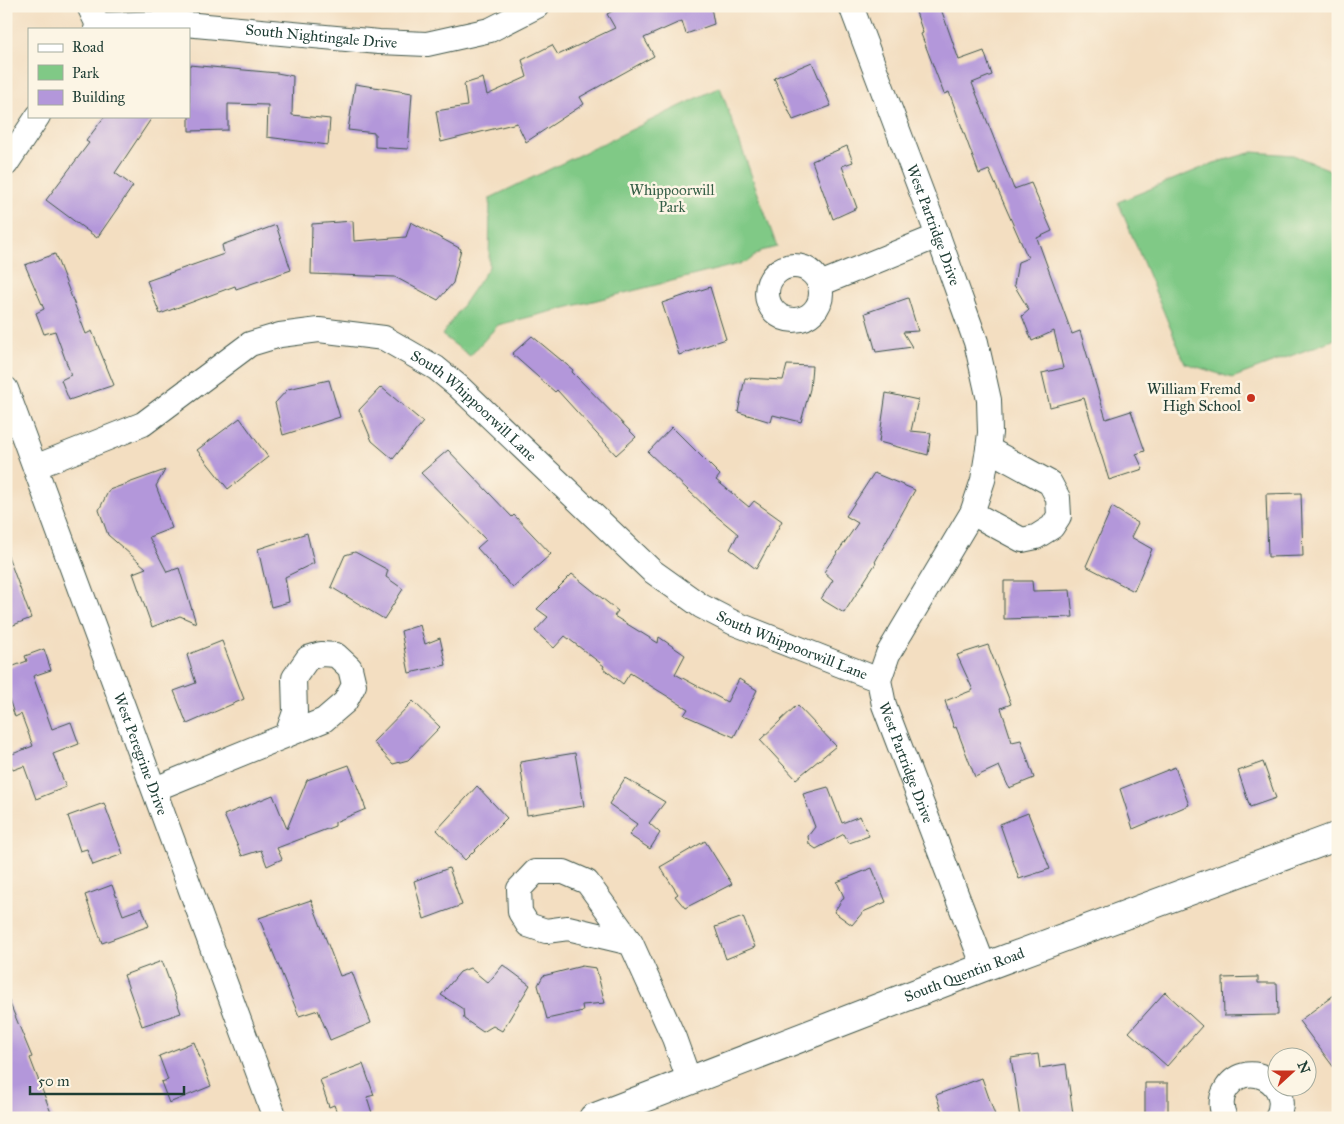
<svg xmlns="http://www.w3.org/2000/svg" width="1344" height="1124" viewBox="0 0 1344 1124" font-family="'IM FELL Great Primer',serif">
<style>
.green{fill:#80c986;stroke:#50835d}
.building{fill:#b397da}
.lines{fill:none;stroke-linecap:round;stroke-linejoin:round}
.minor-casing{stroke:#3f5549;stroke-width:26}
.secondary-casing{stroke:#3f5549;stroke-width:30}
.minor{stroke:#fff;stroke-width:24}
.secondary{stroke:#fff;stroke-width:28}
.poi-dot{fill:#c8321e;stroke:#fcf5e5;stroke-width:2}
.labels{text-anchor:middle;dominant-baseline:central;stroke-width:5;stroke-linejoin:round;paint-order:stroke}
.street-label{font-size:15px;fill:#1f3d34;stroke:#fcf5e5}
.park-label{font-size:15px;fill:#376048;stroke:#fcf5e5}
.poi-label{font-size:15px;fill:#1f3d34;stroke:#fcf5e5;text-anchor:end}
</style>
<rect width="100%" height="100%" fill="#fcf5e5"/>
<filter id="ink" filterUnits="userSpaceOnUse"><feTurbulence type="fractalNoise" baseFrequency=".02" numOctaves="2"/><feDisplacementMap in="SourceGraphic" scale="10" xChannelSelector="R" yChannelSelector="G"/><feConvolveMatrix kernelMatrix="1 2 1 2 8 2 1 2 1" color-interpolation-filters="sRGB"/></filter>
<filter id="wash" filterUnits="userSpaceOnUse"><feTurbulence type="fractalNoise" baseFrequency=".0096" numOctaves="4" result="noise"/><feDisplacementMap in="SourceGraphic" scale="20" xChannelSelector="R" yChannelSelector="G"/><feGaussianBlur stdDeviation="1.12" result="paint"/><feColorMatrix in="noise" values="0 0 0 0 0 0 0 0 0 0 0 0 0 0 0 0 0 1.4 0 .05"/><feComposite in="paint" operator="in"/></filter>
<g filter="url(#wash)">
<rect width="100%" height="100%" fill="#f3dec1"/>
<path class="green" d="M720,87L777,247L761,251L747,262L498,325L470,356L442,335L489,267L490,198Z
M1253,152L1293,155L1328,169L1338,181V338L1232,378L1185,363L1118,202L1214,163Z"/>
<g id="blocks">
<path class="building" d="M622,6H713L711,7L714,24L686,34L682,21L644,38L654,56L580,97L584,104L526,142L517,123L441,142L436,111L467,106L464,84L483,78L487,95L527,77L522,60L552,45L558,55L615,28L607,14Z
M914,6H940L959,60L984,51L992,75L972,83L1014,189L1031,183L1052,231L1037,238L1072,334L1080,331L1106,419L1131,411L1145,451L1136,454L1143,469L1109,480L1084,398L1050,407L1042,373L1063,368L1054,331L1032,341L1022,316L1029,310L1014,285L1018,262L1028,258L989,170L979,174L949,92L944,94L921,34L923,33Z
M812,62L831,106L793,120L774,78Z
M189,65L277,73L293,76L292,115L330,119L328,145L267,137L268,105L228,104V130L189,131Z
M355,84L412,93L408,149L375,147V133L348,130Z
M105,116H153L115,173L133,186L97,238L46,200L89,143L86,141Z
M847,146L853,162L842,166L857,208L833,219L812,161Z
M353,221L354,241L406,237L411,222L461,249L453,283L438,300L395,277L311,274L312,224Z
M276,225L291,270L236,289L235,286L160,314L147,281L224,254L222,245Z
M55,254L86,334L92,331L114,385L69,400L61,380L71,375L55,331L44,334L36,313L44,309L25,265Z
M710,287L726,339L679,355L662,303Z
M908,298L918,331L903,332L912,347L876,352L865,313Z
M532,336L573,370L572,372L636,437L616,455L557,390L555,392L512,354Z
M787,365L812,366L810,389L801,422L773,415L771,422L738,412L745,378L783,380Z
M329,380L340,417L283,435L275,403L288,389Z
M381,387L423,422L393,459L372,441L359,410Z
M886,393L918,400L911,431L931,433L928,455L879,442Z
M240,418L268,457L228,489L197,450Z
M672,427L720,475L716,480L749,507L754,501L782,521L756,569L730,549L738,534L709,510L648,452Z
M448,450L512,517L514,515L551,554L513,588L477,548L486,540L421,473Z
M165,470L156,486L172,528L149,537L167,572L179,568L196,623L180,616L152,627L133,573L146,568L108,535L99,510L109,490Z
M874,473L915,490L875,562L876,563L844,613L821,599L833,580L824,572L858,523L846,516Z
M1301,493L1303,556L1268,557L1266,494Z
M1112,507L1138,523L1131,537L1152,549L1134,591L1086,566Z
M307,533L314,563L285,577L289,602L271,607L258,549Z
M355,552L388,570L386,577L403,589L384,619L331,587L345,555Z
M6,556H8L31,618L6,628Z
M572,574L618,611L614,616L658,643L659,637L685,655L675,674L727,702L739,679L757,690L734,737L684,715L688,709L630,673L623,684L603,668L604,666L565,636L554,648L535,631L548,617L537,609Z
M1004,581H1032L1033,591L1070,590L1073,617L1004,619Z
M420,625L425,644L440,638L446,665L409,673L401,631Z
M222,641L244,699L187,724L174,691L196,683L187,655Z
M988,645L1011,704L1001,708L1012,742L1021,740L1034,778L1009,788L999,766L975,777L956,727L954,728L945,701L973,690L957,655Z
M44,649L51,670L33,676L52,729L71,722L79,744L53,754L66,787L36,799L24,766L13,770L7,756L33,746L21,714L15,717L6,690V669L27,661L25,656Z
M413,701L440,727L408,760L393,764L373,742Z
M797,705L836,746L796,779L760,740Z
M575,753L584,806L527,815L520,762Z
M1263,762L1276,798L1250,807L1238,771Z
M349,765L366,809L335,822V826L277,848L282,859L267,866L261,850L242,856L224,815L273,795L287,829L307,780Z
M1175,767L1189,805L1133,829L1120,789Z
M625,778L665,802L649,823L660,833L650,849L629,835L637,824L609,804Z
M477,786L507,818L465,860L437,830Z
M828,787L842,823L860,816L869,836L849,843L844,834L816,849L809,844L808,836L815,827L803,794Z
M104,803L123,854L93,865L87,849L80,851L68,816Z
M1028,813L1050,869L1019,879L1000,824Z
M705,841L732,884L685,908L675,896L678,894L660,867Z
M449,868L462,905L424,919L414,881Z
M872,868L886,902L863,912L852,925L834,912L844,897L837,882Z
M112,885L123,915L142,908L149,926L102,943L85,895Z
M311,900L340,976L352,972L371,1023L330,1040L318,1010L299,1016L259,918Z
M743,917L755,947L726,959L715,927Z
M162,961L181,1013L142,1026L124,975Z
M503,965L530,985L502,1031L493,1026L483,1032L464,1019L463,1009L441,995L460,972L470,968L488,983Z
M582,966L596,968L605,1003L582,1005L583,1011L547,1019L538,985L543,976Z
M1258,977V983H1277L1278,1015L1224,1016L1223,978Z
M1165,992L1202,1026L1167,1066L1129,1032Z
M1338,992V1073L1299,1021Z
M6,994L32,1057L30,1058L53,1118H6Z
M194,1042L211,1086L169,1103L161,1082L168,1080L159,1056Z
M1038,1054L1040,1068L1066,1064L1073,1114L1049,1118H1020L1011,1058Z
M363,1064L374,1095L367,1097L372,1113L360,1118H339L334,1105L329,1107L320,1080Z
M982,1078L996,1118H944L936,1095Z
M1145,1083H1168V1118H1145Z"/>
</g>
</g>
<g filter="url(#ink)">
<use href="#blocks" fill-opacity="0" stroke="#3f5549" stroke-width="1"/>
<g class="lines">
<defs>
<g id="minor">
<path d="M89,6L98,25L96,29"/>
<path id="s1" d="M851,6L938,236L976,342L989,400L990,433L988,449L983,480L972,513L888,654L879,680L884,705L984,967"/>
<path id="s2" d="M98,25L174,23L379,42L427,44L490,30L537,6"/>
<path d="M6,164L38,116"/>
<circle cx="794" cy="293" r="27"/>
<path d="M820,284L938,236"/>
<path id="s3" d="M6,389L275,1118"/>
<path id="s4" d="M35,467L143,424L250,344L280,335L319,330L384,338L436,368L458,386L652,571L701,606L734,623L879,680"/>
<path d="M972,513L1022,540L1036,537L1052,527L1059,516L1058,498L1050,483L988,449"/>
<path d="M155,789L324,720L345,702L354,685L350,668L336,655L321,654L308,658L294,678L295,712L287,735"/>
<path d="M631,943L568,928L546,931L528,925L520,912L519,889L535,872H564L587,882L631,943L674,1038L689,1080"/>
<path d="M1225,1118C1221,1109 1220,1100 1225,1091C1244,1056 1295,1082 1277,1118"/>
</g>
<g id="secondary">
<path id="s5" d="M593,1118L984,967L1338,836"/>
</g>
</defs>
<use href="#minor" class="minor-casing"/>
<use href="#secondary" class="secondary-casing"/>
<use href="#minor" class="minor"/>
<use href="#secondary" class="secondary"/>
</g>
</g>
<circle class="poi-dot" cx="1251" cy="398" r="5"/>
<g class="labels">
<g class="street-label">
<text stroke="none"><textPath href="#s2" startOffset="224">South Nightingale Drive</textPath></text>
<text stroke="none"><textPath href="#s1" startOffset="234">West Partridge Drive</textPath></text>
<text stroke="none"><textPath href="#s4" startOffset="499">South Whippoorwill Lane</textPath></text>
<text stroke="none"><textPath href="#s4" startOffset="902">South Whippoorwill Lane</textPath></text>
<text stroke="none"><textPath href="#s3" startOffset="389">West Peregrine Drive</textPath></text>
<text stroke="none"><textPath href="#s1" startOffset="812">West Partridge Drive</textPath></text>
<text stroke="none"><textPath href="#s5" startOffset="398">South Quentin Road</textPath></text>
</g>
<g class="park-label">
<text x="672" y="190">Whippoorwill<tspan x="672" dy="17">Park</tspan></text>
</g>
<g class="poi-label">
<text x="1241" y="389">William Fremd<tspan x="1241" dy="17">High School</tspan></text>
</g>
</g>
<rect width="1344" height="1124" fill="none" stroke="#fcf5e5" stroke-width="25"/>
<rect x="28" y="28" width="162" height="90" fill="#fcf5e5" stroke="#a4ab9e"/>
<rect x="38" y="44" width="25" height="8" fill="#ffffff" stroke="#a4ab9e"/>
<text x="72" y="52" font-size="15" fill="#1f3d34">Road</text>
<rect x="38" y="65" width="25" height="15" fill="#80c986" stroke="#a4ab9e"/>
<text x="72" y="78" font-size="15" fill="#1f3d34">Park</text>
<rect x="38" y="90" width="25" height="15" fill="#b397da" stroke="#a4ab9e"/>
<text x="72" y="102" font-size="15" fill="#1f3d34">Building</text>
<g transform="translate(1292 1072) rotate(69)"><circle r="24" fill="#fcf5e5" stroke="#a4ab9e"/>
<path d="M0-4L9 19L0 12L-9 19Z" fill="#c8321e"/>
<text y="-8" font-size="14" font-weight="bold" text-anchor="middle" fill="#1f3d34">N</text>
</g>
<path d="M30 1086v8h154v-8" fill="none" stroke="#1f3d34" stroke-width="2.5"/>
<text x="38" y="1086" font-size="15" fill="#1f3d34" stroke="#fcf5e5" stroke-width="4" paint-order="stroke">50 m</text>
</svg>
